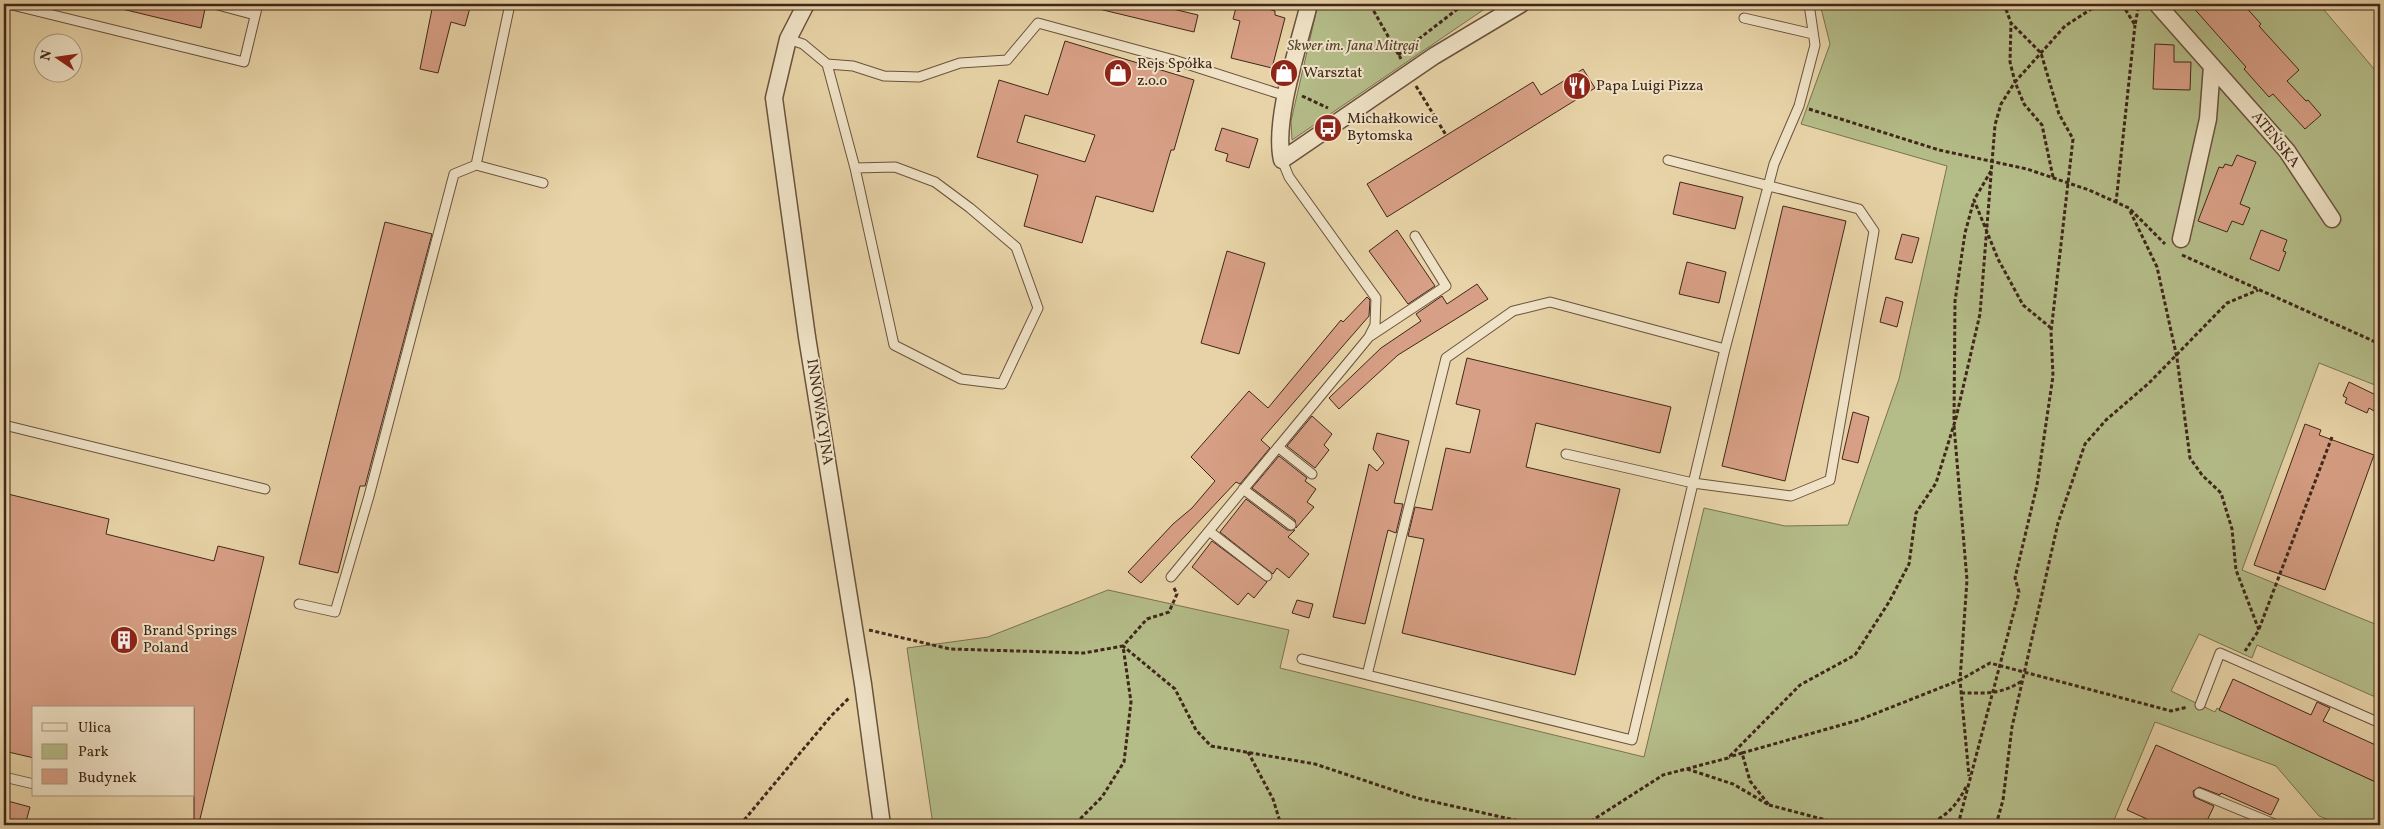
<svg xmlns="http://www.w3.org/2000/svg" width="2384" height="829" viewBox="0 0 2384 829" font-family="Vollkorn,serif">
<style>
.green{fill:#b4bc88;stroke:#7a7251}
.building{fill:#d79f85;stroke:#40271a;fill-rule:evenodd}
.lines{fill:none;stroke-linecap:round;stroke-linejoin:round}
.lane-casing{stroke:#6a523d;stroke-width:11}
.street-casing{stroke:#6a523d;stroke-width:19}
.path{stroke:#40271a;stroke-width:3;stroke-dasharray:4 2.5;stroke-linecap:butt}
.lane{stroke:#efe2c6;stroke-width:9}
.street{stroke:#efe2c6;stroke-width:16}
.labels{text-anchor:middle;dominant-baseline:central;stroke-width:4;stroke-linejoin:round;paint-order:stroke}
.park-label{font-size:15px;font-style:italic;fill:#574530;stroke:#efe2c6}
.poi-label{font-size:15px;fill:#40271a;stroke:#efe2c6;text-anchor:start}
.street-label{font-size:15px;fill:#40271a;stroke:#efe2c6}
</style>
<rect width="100%" height="100%" fill="#e7d3a7"/>
<filter id="stains"><feTurbulence type="fractalNoise" baseFrequency=".004" numOctaves="4"/><feColorMatrix values="0 0 0 0 .2 0 0 0 0 .09 0 0 0 0 .02 0 0 0 .5 -.17"/></filter>
<radialGradient id="worn" r=".72"><stop offset=".6" stop-color="#630" stop-opacity="0"/><stop offset="1" stop-color="#630" stop-opacity=".3"/></radialGradient>
<path class="green" d="M1318,4H1492L1292,140L1291,121Z
M1820,4H2319L2380,76V387L2319,363L2242,570L2380,626V699L2264,648L2257,645L2252,658L2199,634L2171,691L2215,712L2217,708L2380,784V825H2342L2319,816L2276,766L2155,722L2112,825H933L907,648L988,637L1108,590L1289,630L1280,668L1644,757L1704,508L1785,526L1848,525L1899,379L1947,166L1801,124L1830,44Z"/>
<path class="building" d="M123,4H206L201,28L122,9Z
M433,4H471L465,26L451,22L438,73L420,69Z
M1100,4H1152L1198,15L1194,32L1099,9Z
M1237,4H1259V6L1275,11V15L1285,18L1272,68L1231,58L1240,21L1233,19Z
M2190,4H2243L2261,24L2259,26L2299,70L2287,81L2306,101L2308,100L2321,115L2305,129L2273,94L2269,97L2244,69L2246,67Z
M1065,41L1194,80L1174,150H1171L1153,212L1096,196L1082,243L1024,226L1038,175L977,157L999,80L1048,95ZM1025,115L1095,135L1085,162L1017,142Z
M2155,44L2174,45V62H2191L2190,90L2153,89Z
M1583,69L1595,88L1387,217L1367,184L1533,82L1541,95Z
M1222,128L1258,139L1249,168L1226,161L1228,154L1215,150Z
M2237,155L2256,162L2240,204L2250,208L2243,225L2232,221L2227,232L2198,221L2219,167L2223,168L2225,164L2232,166Z
M1680,182L1743,197L1735,229L1673,214Z
M1783,206L1846,221L1785,481L1722,466Z
M385,222L432,234L365,486H360L338,573L299,564Z
M1397,230L1435,286L1408,304L1369,251Z
M2261,230L2287,240L2283,251L2286,252L2279,271L2250,259Z
M1902,234L1919,238L1912,263L1895,259Z
M1227,251L1265,263L1239,354L1201,343Z
M1687,262L1726,272L1719,303L1679,294Z
M1477,284L1488,299L1398,355L1339,409L1329,398L1381,348L1421,321L1416,314L1442,296L1447,304Z
M1367,297L1370,300L1369,316L1261,440L1270,448L1240,484L1236,482L1141,583L1128,572L1173,524L1192,508L1215,481L1191,457L1249,391L1268,408L1341,320L1343,322Z
M1886,297L1903,302L1897,327L1880,322Z
M1467,358L1671,407L1660,453L1536,423L1526,467L1620,489L1575,675L1402,633L1424,539L1408,536L1415,507L1432,510L1446,448L1470,453L1480,410L1456,404Z
M2349,382L2380,397L2374,411L2369,408L2367,413L2345,403L2347,398L2343,396Z
M1853,412L1869,417L1858,463L1842,459Z
M1312,416L1332,434L1324,445L1329,450L1315,468L1287,446Z
M2305,424L2321,430L2319,435L2374,455L2325,590L2254,565Z
M1377,433L1409,441L1394,503L1403,504L1396,533L1388,530L1365,624L1333,617L1369,464L1377,471L1384,463L1373,449Z
M1279,456L1307,478L1305,481L1316,489L1307,502L1314,507L1296,528L1295,520L1252,488Z
M4,493L109,519L106,534L214,561L218,546L264,557L199,823H194V708H34V758L4,751Z
M1246,499L1287,530H1295L1288,537L1309,554L1289,578L1277,568L1273,574L1220,532Z
M1212,541L1267,582L1254,598L1248,593L1238,605L1192,567Z
M1297,600L1313,604L1309,618L1292,613Z
M2233,679L2311,715L2317,702L2330,708L2323,721L2380,747V784L2219,710Z
M2156,745L2279,799L2271,815L2221,793L2220,795L2199,787L2193,791L2194,797L2214,806L2205,825H2144L2147,819L2127,810Z
M4,800L30,807L25,825H4Z"/>
<g class="lines">
<defs>
<path id="lane" d="M8,4L244,62L258,4
M214,4L255,15
M510,4L476,165L543,183
M1744,18L1813,34
M788,39L803,44L827,64L855,168L894,345L961,379L1002,384L1038,308L1016,247L970,208L935,182L895,167L855,168
M827,64L853,66L884,76L919,77L960,63L1007,60L1038,23L1174,60L1286,96
M1369,337L1446,286L1415,236
M4,425L265,489
M1278,447L1312,474
M1566,454L1693,483L1791,496L1830,480L1874,231L1859,209L1668,160
M1243,489L1291,525
M1209,531L1267,576
M1171,577L1369,337L1375,325L1376,298L1289,177L1282,160
M299,604L335,612L369,496L454,174L476,165
M1302,659L1632,740L1725,349L1774,164L1799,106L1815,45L1809,4
M1367,675L1446,358L1513,311L1550,302L1725,349
M2200,705L2220,653L2380,723
M4,777L34,784
M2199,793L2277,825
M2300,825H2301"/>
<path id="street" d="M806,4L788,39L774,98L807,337L863,684L882,825
M1309,4C1299,45 1273,120 1282,160L1434,56L1521,4
M2157,4L2287,151L2332,219
M2181,239L2208,119L2212,66"/>
</defs>
<use href="#lane" class="lane-casing"/>
<use href="#street" class="street-casing"/>
<path class="path" d="M1364,4L1368,8H1372L1401,59
M2122,4L2135,25L2139,4
M1398,55L1464,4
M1416,86L1446,135
M1302,96L1328,108
M1809,109L1939,150L2027,169L2089,190L2129,208L2165,244
M1991,171L1974,200L1998,259L2023,305L2051,328
M2053,177L2042,125L2024,104L2015,82L2065,26L2099,4
M2116,203L2135,25
M2130,211L2157,267L2177,358L2190,458L2202,475L2221,493L2232,529L2236,570L2259,630L2245,651
M2182,255L2380,344
M1954,420L1955,301L1965,233L1974,200
M1954,426L1967,580L1960,680L1990,663L2171,711L2188,707
M1174,588L1177,594L1169,612L1147,619L1123,646L1175,689L1196,730L1211,746L1315,764L1417,798L1537,825
M2259,629L2332,437
M869,630L950,649L1084,653L1123,646L1131,702L1124,762L1102,797L1074,825
M1961,693C1986,693 2000,695 2022,681
M1248,752L1273,799L1281,825
M1742,753L1859,720L1960,680L1969,776
M1687,769L1733,784L1769,805L1750,781L1742,753L1729,757
M1769,805L1845,825
M740,825L831,716L849,698
M1585,825L1663,775L1728,758L1800,685L1855,655L1889,602L1909,564L1916,513L1936,483L1956,418L1980,314L1995,125L2001,104L2015,82L2010,62L2011,23L2004,4
M1927,825C1946,817 1957,805 1966,787
M1958,825L2019,592L2015,578L2037,485L2053,376L2051,332L2073,139L2059,114L2041,53L2011,23
M1996,825L2003,800L2012,727L2058,523L2085,444L2106,420L2149,383L2227,303L2258,290"/>
<use href="#lane" class="lane"/>
<use href="#street" class="street"/>
</g>
<defs>
<symbol id="shop-disc" viewBox="-11 -11 22 22"><circle r="9.5" fill="#8f2418" stroke="#efe2c6"/><path d="M-5-2.5h2.3a2.7 3.5 0 0 1 5.4 0H5L5.5 6h-11ZM-1.5-2.5h3a1.5 2.3 0 0 0-3 0Z" fill="#fff"/></symbol>
<symbol id="restaurant-disc" viewBox="-11 -11 22 22"><circle r="9.5" fill="#8f2418" stroke="#efe2c6"/><path d="M-5-6h1v4h1v-4h1v4h1v-4h1v5L-1.5 .5V6h-2V.5L-5-1ZM5-6V6H3V1.5H1.5Q1.5-4 5-6Z" fill="#fff"/></symbol>
<symbol id="bus-disc" viewBox="-11 -11 22 22"><circle r="9.5" fill="#8f2418" stroke="#efe2c6"/><path d="M-5-6H5V4H4V6H2V4H-2V6H-4V4H-5ZM-3.5-4V0h7V-4ZM-3.5 1.2v1.5H-2V1.2ZM2 1.2v1.5H3.5V1.2Z" fill="#fff"/></symbol>
<symbol id="building-disc" viewBox="-11 -11 22 22"><circle r="9.5" fill="#8f2418" stroke="#efe2c6"/><path d="M-4-6H4V6H1V3H-1V6H-4ZM-2.5-4.3h1.7v1.8h-1.7ZM.8-4.3h1.7v1.8H.8ZM-2.5-1h1.7V.8h-1.7ZM.8-1h1.7V.8H.8Z" fill="#fff"/></symbol>
</defs>
<g fill-rule="evenodd">
<use href="#shop-disc" x="1102" y="57" width="32" height="32"/>
<use href="#shop-disc" x="1268" y="57" width="32" height="32"/>
<use href="#restaurant-disc" x="1561" y="70" width="32" height="32"/>
<use href="#bus-disc" x="1312" y="112" width="32" height="32"/>
<use href="#building-disc" x="108" y="624" width="32" height="32"/>
</g>
<g class="labels">
<g class="park-label">
<text x="1353" y="46">Skwer im. Jana Mitręgi</text>
</g>
<g class="poi-label">
<text x="1137" y="64">Rejs Spółka<tspan x="1137" dy="17">z.o.o</tspan></text>
<text x="1303" y="73">Warsztat</text>
<text x="1596" y="86">Papa Luigi Pizza</text>
<text x="1347" y="119">Michałkowice<tspan x="1347" dy="17">Bytomska</tspan></text>
<text x="143" y="631">Brand Springs<tspan x="143" dy="17">Poland</tspan></text>
</g>
<g class="street-label">
<text transform="translate(2275 140) rotate(51)">ATEŃSKA</text>
<text transform="translate(819 412) rotate(81)">INNOWACYJNA</text>
</g>
</g>
<rect width="2384" height="829" fill="none" stroke="#e7d3a7" stroke-width="20"/>
<rect x="5" y="5" width="2374" height="819" fill="none" stroke="#40271a" stroke-width="2.5"/>
<rect x="10" y="10" width="2364" height="809" fill="none" stroke="#40271a"/>
<rect x="32" y="706" width="162" height="90" fill="#efe2c6" stroke="#a99781"/>
<rect x="42" y="723" width="25" height="8" fill="#efe2c6" stroke="#a99781"/>
<text x="78" y="732" font-size="15" fill="#40271a">Ulica</text>
<rect x="42" y="744" width="25" height="15" fill="#b4bc88" stroke="#a99781"/>
<text x="78" y="756" font-size="15" fill="#40271a">Park</text>
<rect x="42" y="769" width="25" height="15" fill="#d79f85" stroke="#a99781"/>
<text x="78" y="782" font-size="15" fill="#40271a">Budynek</text>
<g transform="translate(58 58) rotate(283)"><circle r="24" fill="#efe2c6" stroke="#a99781"/>
<path d="M0-4L9 19L0 12L-9 19Z" fill="#8f2418"/>
<text y="-8" font-size="14" font-weight="bold" text-anchor="middle" fill="#40271a">N</text>
</g>
<rect width="100%" height="100%" filter="url(#stains)"/>
<rect width="100%" height="100%" fill="url(#worn)"/>
</svg>
